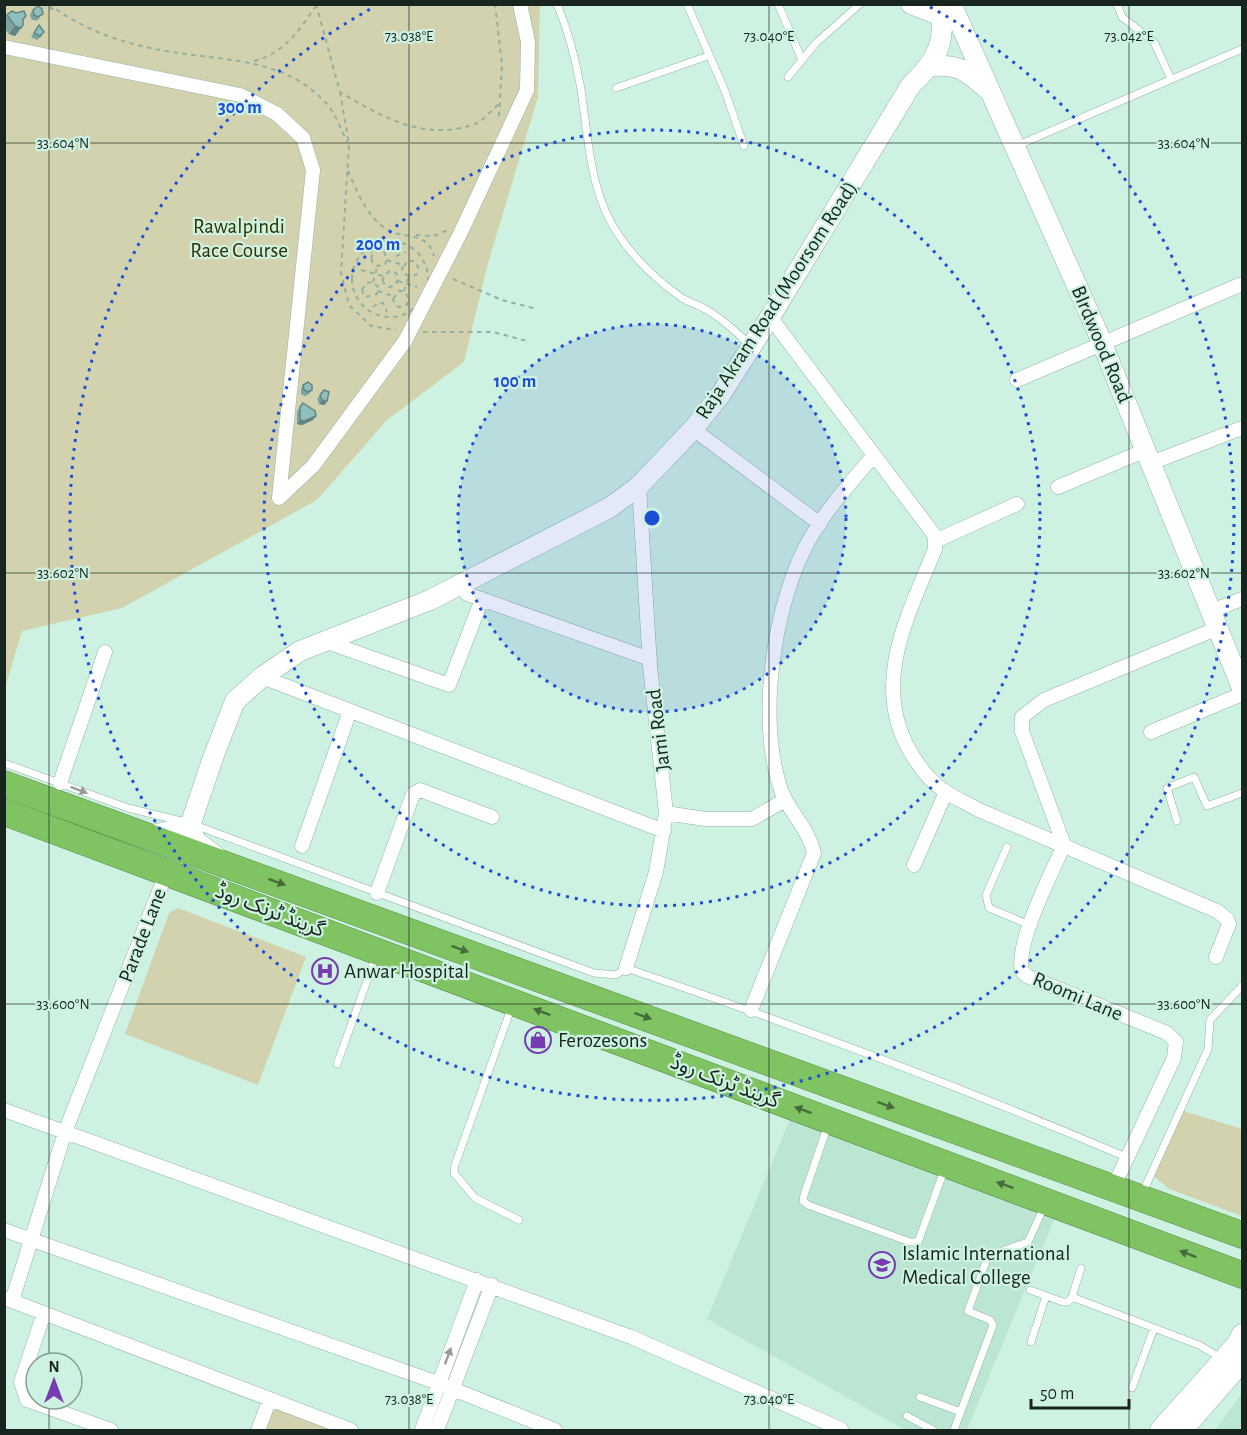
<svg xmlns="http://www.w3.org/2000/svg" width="1247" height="1435" font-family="'Alegreya Sans','Noto Sans Arabic',sans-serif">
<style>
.built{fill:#bbe7d2}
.green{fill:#d2d3ae}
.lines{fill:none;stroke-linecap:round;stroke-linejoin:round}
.lane-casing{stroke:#91b4a3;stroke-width:8}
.street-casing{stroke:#91b4a3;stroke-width:15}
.secondary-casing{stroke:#91b4a3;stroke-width:21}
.highway-casing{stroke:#5b8c4b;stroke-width:27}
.path{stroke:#93b0a2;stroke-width:2;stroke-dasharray:4.5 4.5;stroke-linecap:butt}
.lane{stroke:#fff;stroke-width:7}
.street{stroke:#fff;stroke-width:14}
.secondary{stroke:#fff;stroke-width:20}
.highway{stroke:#7fc362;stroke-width:26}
.wall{fill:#7aa4a3}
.shaded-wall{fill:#638684}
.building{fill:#8ebfbd;stroke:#638684;stroke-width:1.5}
.oneway{fill:#979d9a}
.oneway2{fill:#466c3d}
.ticks{fill:none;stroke:#18251f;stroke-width:1.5;stroke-opacity:0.45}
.ring{fill:none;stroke:#1d4ed8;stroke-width:3;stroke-dasharray:3 6}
.labels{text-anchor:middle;stroke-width:4.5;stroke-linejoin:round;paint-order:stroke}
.park-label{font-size:21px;fill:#313101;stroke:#cef2e1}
.street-label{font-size:21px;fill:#18251f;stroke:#cef2e1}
.poi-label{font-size:21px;fill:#18251f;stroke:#cef2e1;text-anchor:start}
.ticks-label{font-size:15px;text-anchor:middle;fill:#18251f;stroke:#cef2e1;stroke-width:4.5;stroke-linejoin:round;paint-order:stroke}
.centre{fill:#1d4ed8;stroke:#cef2e1;stroke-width:3}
.ring-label{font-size:18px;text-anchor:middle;font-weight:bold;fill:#1d4ed8;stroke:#cef2e1;stroke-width:4.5;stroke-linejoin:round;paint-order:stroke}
</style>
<rect width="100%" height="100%" fill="#cef2e1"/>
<path class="built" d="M793 1112 1058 1210 967 1430H905L707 1319Z
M1242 1393V1430H1215Z"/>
<path class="green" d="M5 5H540L538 97 488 263 464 362 387 420 317 500 122 608 22 631 5 688Z
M178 908 306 957 258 1085 125 1034 169 913Z
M1177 1109 1242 1129V1216L1169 1189 1149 1172Z
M270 1399 346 1430H258Z"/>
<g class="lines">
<defs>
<path id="lane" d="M557 4C568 30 575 57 580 84 589 136 588 192 620 237 636 260 659 282 682 298 690 303 699 305 707 310 723 319 736 332 749 344
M687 4 725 91 744 146
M778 4 802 60
M1117 4 1122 17 1154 42 1171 79
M788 77 816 43 860 4
M616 88 708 56
M1016 146 1242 49
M4 763 128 808 181 821
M1177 821 1167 788 1194 777 1207 806 1242 793
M192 824 594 973 616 975 626 968C795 1025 962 1087 1126 1157
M1007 847 986 895 989 908 1030 925
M512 1006 455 1165 454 1173 475 1198 519 1220
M337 1064 376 956
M828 1125 804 1195 803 1201 808 1205 910 1242H918L945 1168
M1142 1194 1208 1049 1210 1020 1242 986
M1030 1290 1063 1302H1068L1072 1297 1199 1345 1221 1358
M1072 1297 1081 1268
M1031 1342 1046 1296
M1132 1388 1154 1328
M920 1397 961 1412
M907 1416 933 1430
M954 1430 993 1325 990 1320 968 1311 988 1256 1028 1242 1044 1207"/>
<path id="street" d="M4 47 240 95 277 114 303 138 313 170 279 498 313 466 405 341 460 234 527 90 528 42 520 4
M770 317 935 536V549C910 612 873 677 906 744 915 761 927 779 943 790 954 798 967 803 979 810L1217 911 1227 919 1229 924 1216 957
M1017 380 1242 284
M693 429 820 524
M1151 463 1242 428
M1058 487 1146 450
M935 541 1017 504
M467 594 650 659
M1211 611 1242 599
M324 641 449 685 482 599
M262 677 664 831
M1151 732 1242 694
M60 783 105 652
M666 813 705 819H752L785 800
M148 833 190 823 199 840 218 854
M302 846 350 711
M914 865 946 792
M377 893 413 794 420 790 492 817
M626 968 656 872 666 813 650 666 639 486
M751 1010 814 853C808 826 786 810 779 784 758 712 774 599 812 535 829 506 853 480 874 455
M4 1110 631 1337 841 1429
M1113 1188 1174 1058 1176 1042 1167 1033 1027 976 1022 971C1015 944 1052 872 1064 845L1022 731V717L1044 700 1218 628
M4 1230 438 1383 555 1430
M4 1298 351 1430
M12 1301 65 1132 167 871
M44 1313 21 1382 27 1400 111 1430
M258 1430 270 1399
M422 1430 477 1280
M437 1430 492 1285"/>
<path id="secondary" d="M911 4 954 21
M949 4 954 10 1097 331 1242 688
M929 66C958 64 965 69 987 89
M182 849 214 755 235 701 262 677 300 651 430 600 609 508 639 486 693 429 721 394 770 317 911 85C939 59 945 42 941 4
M1160 1430 1236 1345 1242 1334
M1183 1430 1242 1362"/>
<path id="highway" d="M4 784 1242 1235
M4 812 1242 1275"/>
</defs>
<use href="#lane" class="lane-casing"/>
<use href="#street" class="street-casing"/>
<use href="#secondary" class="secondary-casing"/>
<use href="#highway" class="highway-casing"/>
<path class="path" d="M41 4 55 10
M49 4C85 32 128 45 172 52 226 61 284 58 325 102 335 112 341 129 347 142
M316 4 340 92C382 117 425 142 475 124 484 120 493 109 500 103
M495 4 502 65 499 116
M254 61C283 54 299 31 315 7
M340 92 349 144 341 273 349 305 371 326 396 330
M348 171C357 191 367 218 388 230 403 239 428 231 434 256
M416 235 434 236 448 230
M352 279a38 38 0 1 1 76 0a38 38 0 1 1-76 0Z
M392 248 396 256 406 252
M371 259 373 253 380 250 384 252 387 260 385 264 378 266 372 262V255
M387 260 403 265C401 271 403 274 409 276L416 275 418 267 416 262 408 260 402 269
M361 270 383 276C382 282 384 285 389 287L396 285 398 278 396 273 389 271 382 280
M453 279 502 300 537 309
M398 281 417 287
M373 282 377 267
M362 290 366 283 373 282 378 287 377 294 366 297C362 294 362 291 363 286
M378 291 393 296C393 301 394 305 399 307L407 305 408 297 404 291H399L393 299
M404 291 409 276
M373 307 378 303H383L387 312
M423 332H493L527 341"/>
<use href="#lane" class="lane"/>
<use href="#street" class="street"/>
<use href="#secondary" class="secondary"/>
<use href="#highway" class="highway"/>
</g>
<path class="wall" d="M33 10 40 18 36 21 31 19 30 14Z
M16 13 26 16 23 21V25L15 36 9 34 4 28V18L7 15Z
M39 25 42 36 37 40 31 37Z
M303 385 312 390 309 394 305 396 301 394V389Z
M324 390 325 405 319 404 317 399Z
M303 403 316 416 313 420 302 425 297 424V411Z"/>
<path class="shaded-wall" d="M26 16 21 24V28L15 36 9 34 15 26Z
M322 400 327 401 325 405 319 404Z
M316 416 313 420 302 425 297 424 300 420Z"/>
<path class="building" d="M38 6 42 9 43 14 38 17 34 15 33 10Z
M12 11 16 13 24 11 26 16 23 19V25L21 28 15 26 7 15Z
M39 25 44 32 40 36 34 33Z
M308 382 312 385V390L308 392 304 390 303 385Z
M324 390 329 392 327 401 322 400 320 395Z
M303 403 315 411 316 416 304 421 300 420V407Z"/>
<defs><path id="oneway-solid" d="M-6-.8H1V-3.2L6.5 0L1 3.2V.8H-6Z" transform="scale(1.5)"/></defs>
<g class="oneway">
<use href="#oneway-solid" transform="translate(79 790) rotate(21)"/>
<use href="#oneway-solid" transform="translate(448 1356) rotate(-70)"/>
</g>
<g class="oneway2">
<use href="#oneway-solid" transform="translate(277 882) rotate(20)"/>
<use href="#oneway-solid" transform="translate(460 949) rotate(20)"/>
<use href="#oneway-solid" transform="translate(542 1012) rotate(-159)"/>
<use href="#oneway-solid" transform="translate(643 1016) rotate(20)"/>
<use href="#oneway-solid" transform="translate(886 1105) rotate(20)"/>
<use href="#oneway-solid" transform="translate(803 1110) rotate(-160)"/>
<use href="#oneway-solid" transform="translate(1005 1185) rotate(-160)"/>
<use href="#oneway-solid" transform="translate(1188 1254) rotate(-159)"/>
</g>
<path class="ticks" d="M49 4V1363M409 4V1430M769 4V1430M1129 4V1430M4 143H1242M4 573H1242M4 1004H1242M49 1399V1430"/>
<circle cx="652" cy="518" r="194" fill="#1d4ed8" fill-opacity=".12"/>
<g class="ring">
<circle cx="652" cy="518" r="194"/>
<circle cx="652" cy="518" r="388"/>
<path d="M930 7A582 582 0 1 1 374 7"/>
</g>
<defs>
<symbol id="hospital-ring" viewBox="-11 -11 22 22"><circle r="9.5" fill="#cef2e1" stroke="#783cb2" stroke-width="1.5"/><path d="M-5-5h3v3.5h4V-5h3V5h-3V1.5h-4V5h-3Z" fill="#783cb2"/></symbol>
<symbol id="shop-ring" viewBox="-11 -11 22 22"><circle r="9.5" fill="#cef2e1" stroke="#783cb2" stroke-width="1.5"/><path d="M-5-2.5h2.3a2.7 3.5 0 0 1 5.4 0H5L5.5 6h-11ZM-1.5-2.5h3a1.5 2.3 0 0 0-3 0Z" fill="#783cb2"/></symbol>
<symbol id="university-ring" viewBox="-11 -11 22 22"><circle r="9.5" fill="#cef2e1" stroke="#783cb2" stroke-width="1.5"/><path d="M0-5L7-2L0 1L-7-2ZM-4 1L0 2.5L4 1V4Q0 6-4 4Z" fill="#783cb2"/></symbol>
</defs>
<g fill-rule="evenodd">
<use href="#hospital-ring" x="310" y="956" width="30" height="30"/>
<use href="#shop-ring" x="523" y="1025" width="30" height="30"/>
<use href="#university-ring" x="867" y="1250" width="30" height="30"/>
</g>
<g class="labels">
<g class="park-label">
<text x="239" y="233">Rawalpindi<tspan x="239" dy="24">Race Course</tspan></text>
</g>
<g class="street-label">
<text transform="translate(776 300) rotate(-57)" y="7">Raja Akram Road (Moorsom Road)</text>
<text transform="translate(1102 344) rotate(67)" y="7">BIrdwood Road</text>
<text transform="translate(658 730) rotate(-97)" y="7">Jami Road</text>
<text transform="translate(270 910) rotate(21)" y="7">گرینڈ ٹرنک روڈ</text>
<text transform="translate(142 935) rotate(-69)" y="7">Parade Lane</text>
<text transform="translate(1078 996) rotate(23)" y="7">Roomi Lane</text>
<text transform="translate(725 1081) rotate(21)" y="7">گرینڈ ٹرنک روڈ</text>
</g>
<g class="poi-label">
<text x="344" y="978">Anwar Hospital</text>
<text x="558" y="1047">Ferozesons</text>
<text x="902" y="1260">Islamic International<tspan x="902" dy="24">Medical College</tspan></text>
</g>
</g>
<g class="ticks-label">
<text x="409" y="41">73.038°E</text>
<text x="769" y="41">73.040°E</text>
<text x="1129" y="41">73.042°E</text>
<text x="63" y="148">33.604°N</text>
<text x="1184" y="148">33.604°N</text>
<text x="63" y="578">33.602°N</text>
<text x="1184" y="578">33.602°N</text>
<text x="63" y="1009">33.600°N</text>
<text x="1184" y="1009">33.600°N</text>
<text x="409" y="1404">73.038°E</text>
<text x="769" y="1404">73.040°E</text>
</g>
<circle cx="652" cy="518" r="9" class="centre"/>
<g class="ring-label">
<text x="240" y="113">300 m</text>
<text x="378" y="250">200 m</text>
<text x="515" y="387">100 m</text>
</g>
<rect width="1247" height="1435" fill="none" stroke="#18251f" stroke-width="12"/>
<g transform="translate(54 1381)"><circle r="28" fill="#cef2e1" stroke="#85a093" stroke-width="1.5"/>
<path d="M0-4.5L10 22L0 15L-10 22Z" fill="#783cb2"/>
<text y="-9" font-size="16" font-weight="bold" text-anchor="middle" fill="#18251f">N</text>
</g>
<path d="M1031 1399v9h98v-9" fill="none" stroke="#18251f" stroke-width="3"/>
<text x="1040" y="1399" font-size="18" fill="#18251f" stroke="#cef2e1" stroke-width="4.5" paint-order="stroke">50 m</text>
</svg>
